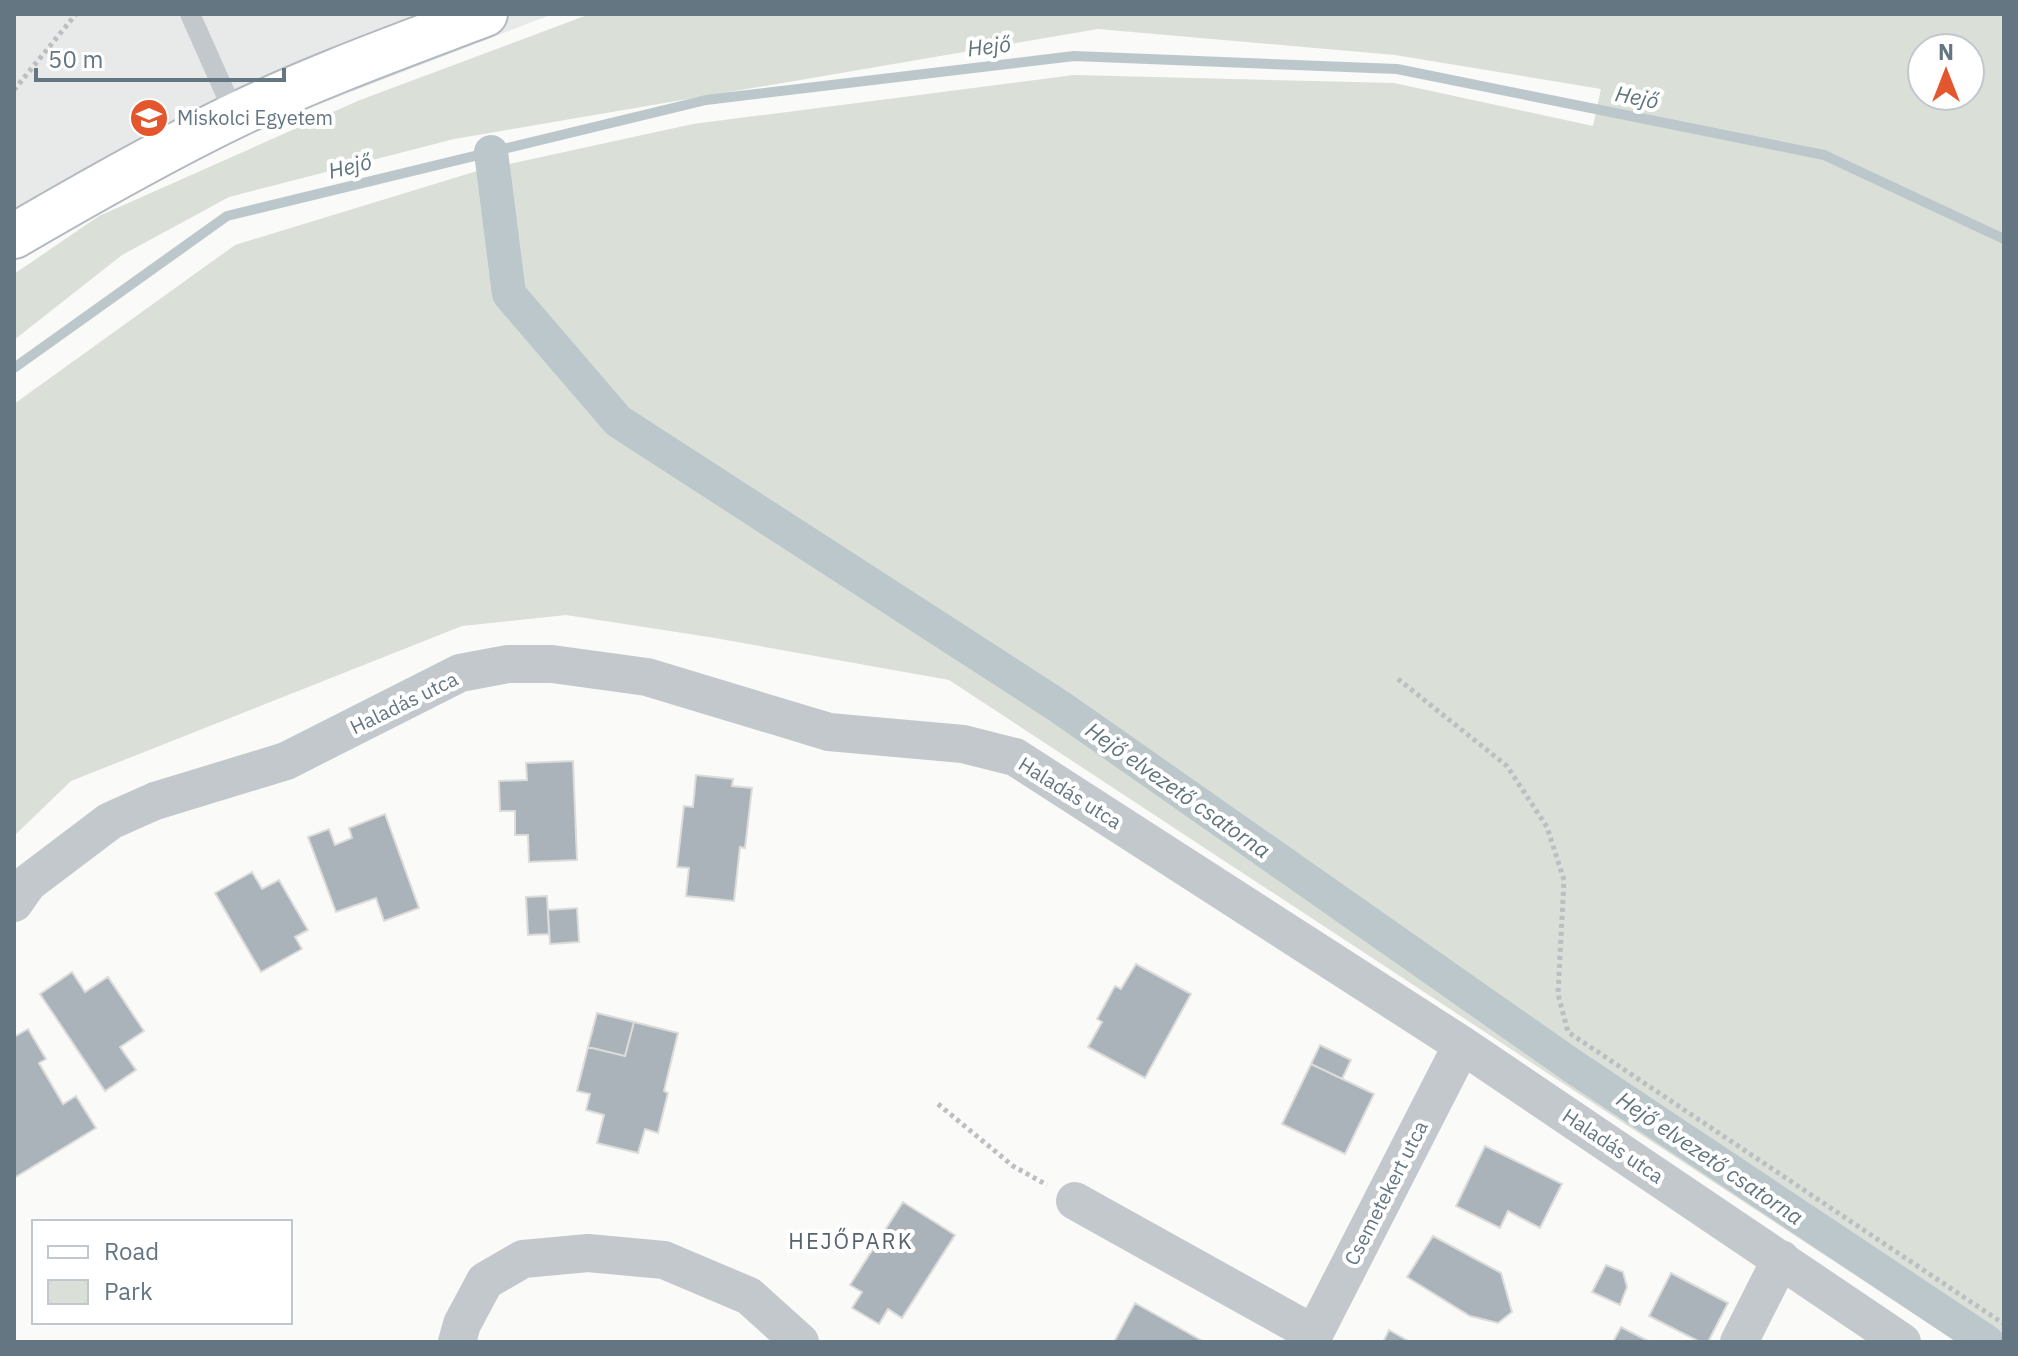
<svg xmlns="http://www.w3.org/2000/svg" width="2018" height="1356" font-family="'IBM Plex Sans',sans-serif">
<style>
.built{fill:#e8e9e9}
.green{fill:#dadfd7;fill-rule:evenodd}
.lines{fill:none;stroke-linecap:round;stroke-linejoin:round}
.stream{stroke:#bbc7cb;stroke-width:10}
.canal{stroke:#bbc7cb;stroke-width:34}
.building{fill:#aab3b9;stroke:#dcdcda;stroke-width:2}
.secondary-casing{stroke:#b3babf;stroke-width:48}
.path{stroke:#bbbfc2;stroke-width:5;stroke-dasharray:4 4;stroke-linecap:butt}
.lane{stroke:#c3c8cc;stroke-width:20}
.street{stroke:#c3c8cc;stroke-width:38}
.secondary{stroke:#fff;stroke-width:44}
.labels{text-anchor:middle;stroke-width:8;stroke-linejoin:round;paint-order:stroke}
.poi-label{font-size:20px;fill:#657683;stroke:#fff;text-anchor:start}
.street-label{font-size:20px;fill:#657683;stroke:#fff}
.water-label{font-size:22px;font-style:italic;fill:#60757c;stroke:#fff}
.neighbourhood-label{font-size:22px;letter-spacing:2px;fill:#57646e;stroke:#fff}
</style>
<rect width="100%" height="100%" fill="#fafaf8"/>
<path class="built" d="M14 14H553L14 222Z"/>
<path class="green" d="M590 14H2004V1342H1957L949 680 709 637 566 615 462 626 71 781 14 836V404L235 245 477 171 693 124 1074 75 1394 83 1593 126 1601 89 1395 55 1098 29 454 139 229 197 122 255 14 340V274L99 216 360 100ZM1922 48H1970V96H1922Z"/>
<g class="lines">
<path class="stream" d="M14 368 227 216 706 100 1074 56 1397 69 1824 155 2004 239"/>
<path class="canal" d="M491 152 509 294 618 421 1060 707 1574 1067 1987 1342"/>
</g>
<path class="building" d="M573 761 577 860 529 862 528 835H515V811H500L499 781 527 780 526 763Z
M696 775 733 779 732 786 752 788 745 848 740 847 734 901 686 896 689 868 677 867 684 806 693 807Z
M385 814 419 908 384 921 376 898 336 912 308 837 329 829 335 845 352 838 349 828Z
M252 872 262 889 279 880 308 930 295 937 302 949 261 972 215 893Z
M547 896 549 934 528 935 526 897Z
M577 908 579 942 550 944 548 910Z
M1136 964 1191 994 1145 1078 1088 1047 1102 1022 1097 1019 1115 986 1121 989Z
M72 972 85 992 108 977 144 1031 120 1047 136 1070 105 1091 40 994Z
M597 1013 634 1022 625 1056 588 1047Z
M634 1022 678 1033 664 1091 668 1093 658 1133 645 1129 638 1153 597 1143 604 1115 586 1110 590 1094 577 1091 588 1047 625 1056Z
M28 1029 46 1059 39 1063 63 1104 76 1096 96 1128 14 1178V1037Z
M1320 1045 1351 1060 1342 1079 1311 1064Z
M1311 1064 1374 1094 1345 1154 1282 1124Z
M1485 1146 1562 1184 1540 1228 1508 1211 1500 1228 1456 1206Z
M903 1202 955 1235 902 1318 888 1309 879 1324 852 1308 862 1292 850 1285Z
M1433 1236 1501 1273 1512 1312 1498 1323 1470 1316 1407 1277Z
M1606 1265 1623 1272 1627 1287 1620 1305 1592 1292Z
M1671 1273 1728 1303 1708 1342H1700L1649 1316Z
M1135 1303 1204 1342H1114Z
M1621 1327 1650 1342H1613Z
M1389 1330 1410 1342H1383Z"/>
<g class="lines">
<defs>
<path id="secondary" d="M14 236C86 194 158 153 232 117 314 77 401 46 485 14"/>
</defs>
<use href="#secondary" class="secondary-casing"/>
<path class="path" d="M14 90 76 14
M1398 679 1507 766 1547 827 1564 880 1558 994 1568 1032 2004 1324
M938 1104 1013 1166 1047 1185"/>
<path class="lane" d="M190 14 235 115"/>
<path class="street" d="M14 903 28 883 110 821 155 801 286 761 460 673 508 664H552L647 677 829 732 963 744 1015 757 1462 1045 1902 1342
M1075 1201 1314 1334
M457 1342 462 1324 485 1281 523 1259 588 1253 664 1260 749 1296 800 1342
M1310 1342 1462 1045
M1739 1342 1781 1259"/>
<use href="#secondary" class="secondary"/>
</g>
<defs>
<symbol id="university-disc" viewBox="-11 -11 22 22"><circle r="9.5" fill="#e4572e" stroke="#fff"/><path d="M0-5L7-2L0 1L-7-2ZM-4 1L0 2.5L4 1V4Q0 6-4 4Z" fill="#fff"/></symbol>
</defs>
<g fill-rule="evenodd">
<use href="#university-disc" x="127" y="96" width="44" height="44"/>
</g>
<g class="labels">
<g class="poi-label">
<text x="177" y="125">Miskolci Egyetem</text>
</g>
<g class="street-label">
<text transform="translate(404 703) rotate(-26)" y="7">Haladás utca</text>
<text transform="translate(1070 793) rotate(32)" y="7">Haladás utca</text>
<text transform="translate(1613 1146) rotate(34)" y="7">Haladás utca</text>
<text transform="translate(1386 1193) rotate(-63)" y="7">Csemetekert utca</text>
</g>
<g class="water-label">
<text transform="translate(989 46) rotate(-7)" y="8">Hejő</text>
<text transform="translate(1637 97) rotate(11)" y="8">Hejő</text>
<text transform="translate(350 166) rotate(-14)" y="8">Hejő</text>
<text transform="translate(1178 790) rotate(35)" y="8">Hejő elvezető csatorna</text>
<text transform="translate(1710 1158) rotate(34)" y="8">Hejő elvezető csatorna</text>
</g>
<g class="neighbourhood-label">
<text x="851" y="1249">HEJŐPARK</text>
</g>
</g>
<rect width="2018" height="1356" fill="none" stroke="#657683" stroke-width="32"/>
<rect x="32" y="1220" width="260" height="104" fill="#ffffff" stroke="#c1c8cd" stroke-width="2"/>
<rect x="48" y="1246" width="40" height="12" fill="#ffffff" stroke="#c1c8cd" stroke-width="2"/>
<text x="104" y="1260" font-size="24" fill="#657683">Road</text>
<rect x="48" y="1280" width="40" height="24" fill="#dadfd7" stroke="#c1c8cd" stroke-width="2"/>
<text x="104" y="1300" font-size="24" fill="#657683">Park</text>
<g transform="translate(1946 72)"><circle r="38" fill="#ffffff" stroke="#c1c8cd" stroke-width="2"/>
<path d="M0-6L14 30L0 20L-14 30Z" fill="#e4572e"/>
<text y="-12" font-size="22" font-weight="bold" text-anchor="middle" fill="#657683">N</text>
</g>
<path d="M36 68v12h248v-12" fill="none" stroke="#657683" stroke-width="4"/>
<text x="48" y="68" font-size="24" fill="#657683" stroke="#ffffff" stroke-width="6" paint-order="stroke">50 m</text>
</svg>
